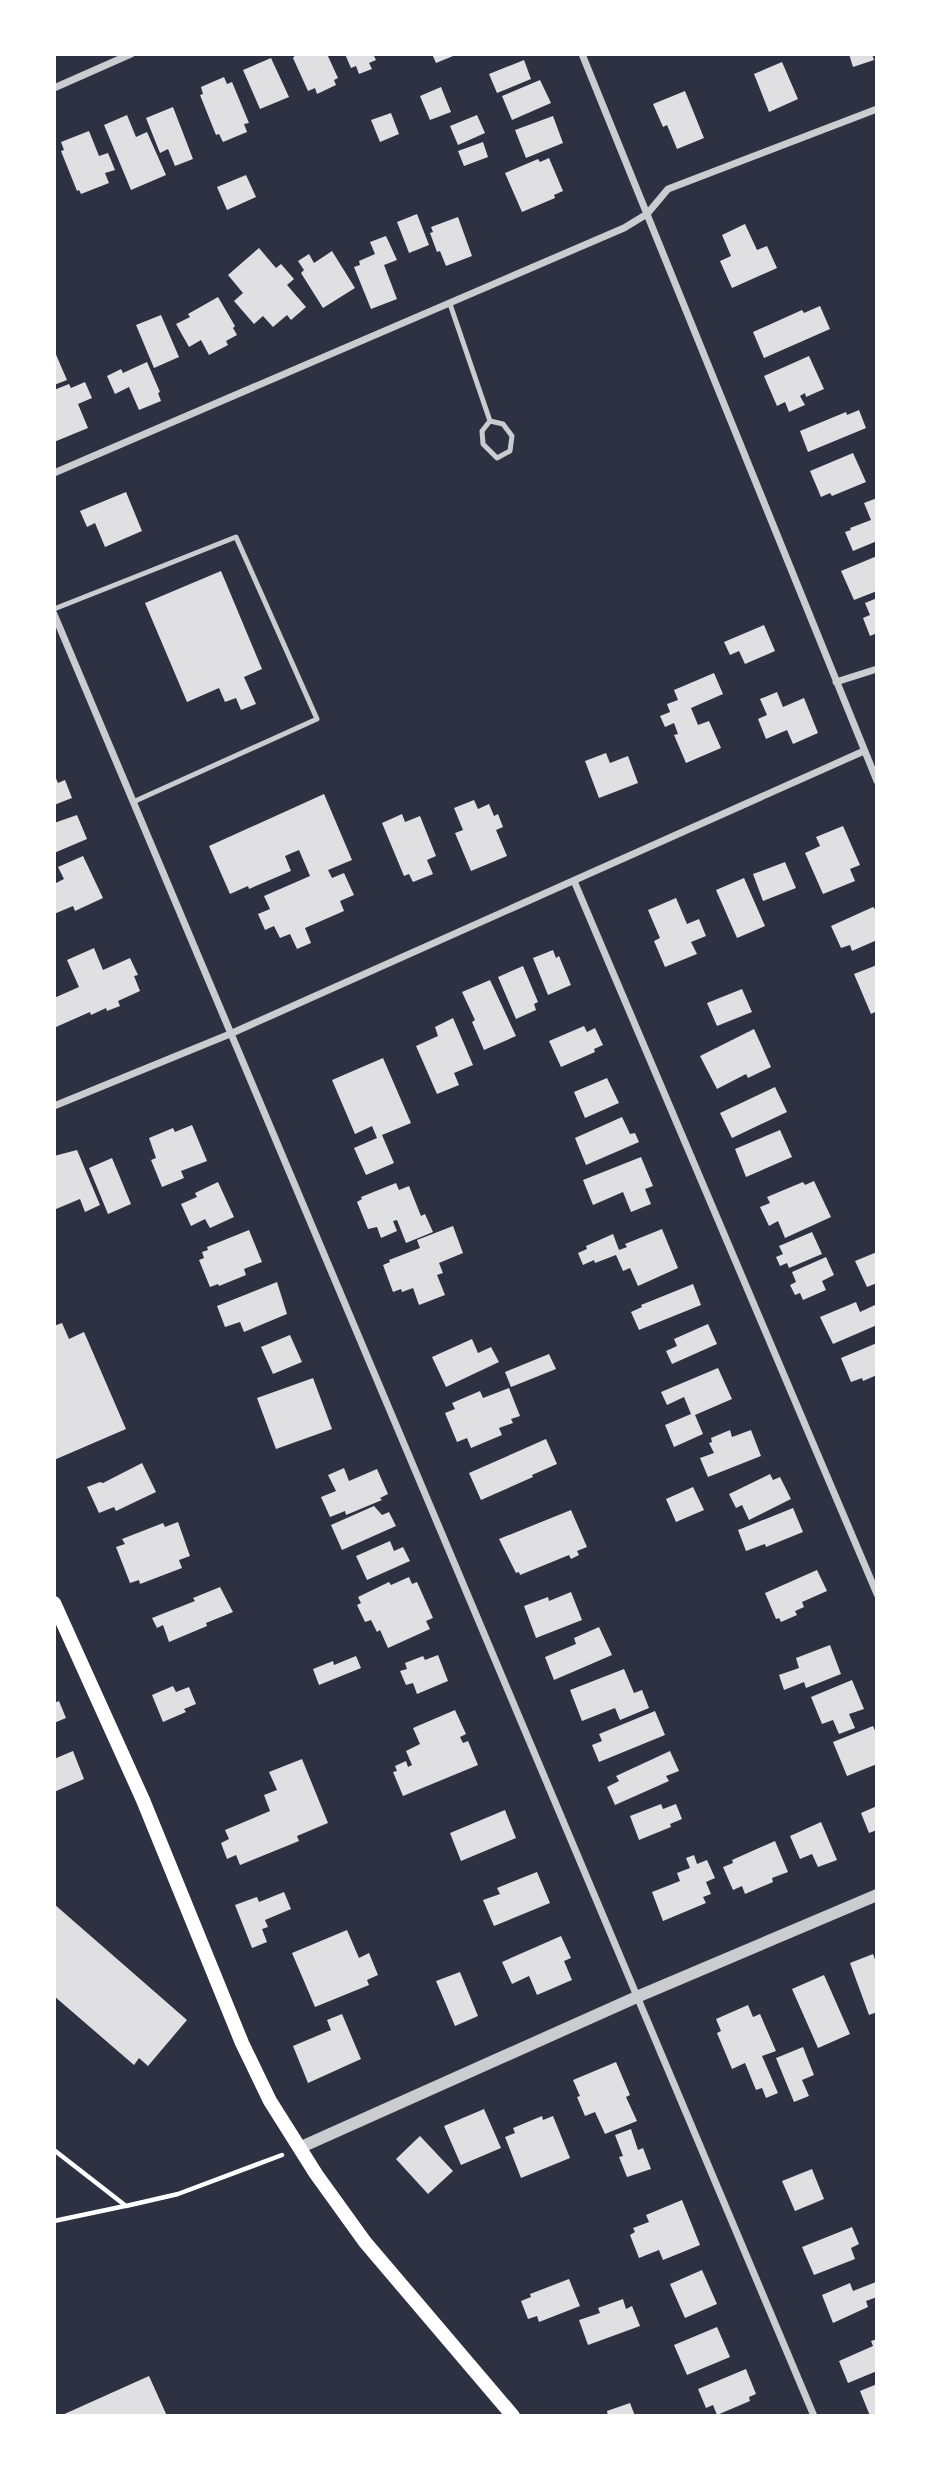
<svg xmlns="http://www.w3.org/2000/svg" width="931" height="2470" font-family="Helvetica,sans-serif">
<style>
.building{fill:#e0e0e3}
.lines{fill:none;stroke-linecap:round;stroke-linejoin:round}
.path{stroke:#fff;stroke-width:4.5}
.service{stroke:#caccd0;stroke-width:5}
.minor{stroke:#caccd0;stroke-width:7}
.tertiary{stroke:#caccd0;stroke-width:12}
.secondary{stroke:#fff;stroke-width:14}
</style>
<rect width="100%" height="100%" fill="#2d3142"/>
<path class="building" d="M296 54H327L338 78 334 80 336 85 317 94 315 88 308 91 293 58Z
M345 54H373L376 60 369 63 372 69 359 74 356 66 351 68Z
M432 54H458L436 63Z
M849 54H872L874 60 853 67Z
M271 58 289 97 260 109 243 70Z
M524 60 531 79 497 93 489 74Z
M782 62 798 99 769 112 754 74Z
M224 77 227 84 232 82 249 123 244 124 247 132 223 142 219 134 216 135 200 95 203 94 201 87Z
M540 80 551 103 512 120 502 96Z
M441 87 451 112 430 120 420 96Z
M685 91 704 138 677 149 667 125 663 127 653 104Z
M173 107 193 159 175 166 168 149 160 153 146 118Z
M391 113 399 134 380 142 371 120Z
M127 115 136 137 147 132 166 175 131 190 104 125Z
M477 115 485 133 458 145 450 126Z
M553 116 563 143 526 158 515 130Z
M89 131 99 156 108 153 115 170 105 173 109 183 81 194 79 190 77 191 61 151 64 150 61 142Z
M483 142 488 157 464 166 458 151Z
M549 158 563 191 554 195 555 198 522 212 505 173 538 159 540 162Z
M246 175 256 197 227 210 217 187Z
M417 214 429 245 409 253 397 222Z
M458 217 472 256 446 266 440 251 437 252 430 233 433 232 431 227Z
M745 224 757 250 767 246 777 268 732 288 720 261 731 256 722 235Z
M386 236 397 260 384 265 397 299 371 309 354 267 360 265 359 261 375 254 370 242Z
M259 248 276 268 281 264 294 279 287 285 306 307 291 320 287 315 273 327 263 316 254 324 234 301 243 293 228 275Z
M332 251 355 288 323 308 301 273 304 270 298 261 309 254 314 263Z
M218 297 235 326 233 328 237 335 226 341 228 345 209 355 201 340 189 347 176 324 190 317 188 314Z
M820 306 830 329 764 358 753 332 802 310 804 313Z
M161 315 179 357 154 368 136 325Z
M54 350 67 380 54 385Z
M809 356 824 389 806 397 805 393 800 396 805 405 789 412 785 402 777 406 764 376Z
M147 362 160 392 158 393 161 401 139 410 129 387 115 394 107 376 121 369 123 373Z
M85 382 92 398 78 404 88 428 54 442V390L69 384 71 388Z
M859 410 866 428 808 452 800 431 846 412 847 415Z
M853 453 866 482 832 496 830 493 821 497 810 471Z
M126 492 142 531 105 547 95 523 87 527 80 511Z
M877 498V541L853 551 845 532 851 530 850 528 871 520 864 503Z
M877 556V591L854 600 841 571Z
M221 571 262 669 244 677 256 704 241 710 236 698 225 702 219 688 187 702 145 603Z
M877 598V633L870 636 863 618 870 615 865 603Z
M764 625 775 651 745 664 739 651 730 655 724 642Z
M714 673 723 694 691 708 698 725 709 721 721 748 686 763 674 735 678 734 674 723 665 727 660 716 670 712 667 704 678 700 674 690Z
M777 692 783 707 804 698 818 733 793 744 787 730 766 739 758 719 767 715 760 699Z
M606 753 610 763 628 756 638 783 599 798 585 761Z
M54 774 58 783 65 780 72 798 54 805Z
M324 794 352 860 328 870 332 878 344 873 354 895 340 901 344 911 305 928 311 943 297 949 290 934 280 938 274 926 265 930 258 914 270 909 264 896 310 876 299 850 285 856 291 871 249 889 248 886 230 894 209 846Z
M474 800 478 809 489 804 494 816 498 814 503 827 496 830 507 856 471 871 455 833 463 830 454 808Z
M402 814 405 822 420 816 436 856 427 860 433 874 413 882 409 874 404 876 382 823Z
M77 815 87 839 54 853V823Z
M843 826 860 865 850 869 855 881 823 894 805 853 820 846 816 837Z
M83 856 103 898 75 911 73 906 54 914V884L64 879 58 867Z
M785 862 796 888 763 901 753 874Z
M744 878 765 926 737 938 716 890Z
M676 898 687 924 699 919 706 936 691 942 697 954 665 967 654 941 660 938 648 910Z
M873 907 877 911V940L852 951 850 945 841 948 831 926Z
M94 948 103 970 130 958 138 975 134 976 140 991 118 1001 120 1006 107 1011 106 1008 91 1015 90 1012 56 1027 54 998 79 987 67 960Z
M553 950 556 958 559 956 571 985 548 995 533 958Z
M877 965V1011L871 1014 854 974Z
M523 966 538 1002 534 1004 536 1010 516 1019 498 977Z
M490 980 516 1036 484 1050 472 1022 475 1020 462 992Z
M742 989 752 1012 717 1026 707 1003Z
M453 1018 473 1065 454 1073 459 1085 437 1094 416 1046 438 1036 435 1027Z
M584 1026 587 1032 595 1028 603 1045 594 1049 595 1052 561 1067 549 1041Z
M754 1029 771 1067 748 1078 746 1074 717 1089 700 1056Z
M383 1058 411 1123 382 1135 394 1163 366 1175 354 1148 377 1138 372 1126 355 1134 332 1080Z
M607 1078 619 1103 585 1118 574 1092Z
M775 1087 787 1112 732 1138 720 1113Z
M622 1117 630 1134 635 1133 639 1142 586 1165 575 1138Z
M192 1125 207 1161 181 1171 184 1178 162 1187 151 1160 156 1158 149 1138 173 1128 175 1132Z
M780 1130 792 1157 746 1177 735 1149Z
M77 1150 100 1205 85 1212 80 1199 56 1209 54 1156Z
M641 1157 653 1186 645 1189 651 1204 631 1212 623 1192 593 1205 583 1180Z
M112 1158 131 1204 108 1214 89 1168Z
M814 1181 831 1217 785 1238 778 1221 769 1226 760 1207 770 1203 767 1197 803 1182 805 1185Z
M218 1182 234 1217 210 1228 205 1219 191 1226 181 1204 197 1197 195 1193Z
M396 1183 399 1190 409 1186 421 1216 425 1214 433 1232 406 1243 397 1220 393 1221 397 1231 381 1238 377 1227 368 1229 357 1202 362 1199 361 1197Z
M453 1226 463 1253 439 1263 443 1273 437 1275 445 1295 419 1305 413 1288 402 1292 401 1289 393 1292 383 1265 390 1262 389 1260 420 1248 417 1240Z
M662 1229 678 1268 638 1286 630 1268 623 1271 616 1255 595 1263 594 1260 583 1265 578 1253 587 1249 586 1246 613 1234 619 1250 627 1247 625 1244Z
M249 1230 262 1262 244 1269 246 1275 219 1286 218 1284 210 1287 199 1260 204 1258 202 1252 208 1250 207 1247Z
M812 1232 822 1254 789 1268 787 1263 780 1266 776 1257 783 1254 779 1246Z
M877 1252V1283L867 1287 855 1261Z
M826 1257 834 1275 822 1281 826 1290 803 1300 800 1293 795 1295 790 1285 796 1282 792 1272Z
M277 1282 287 1314 244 1332 240 1322 225 1327 217 1306Z
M693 1284 701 1305 639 1330 631 1312 642 1307 641 1305Z
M856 1302 860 1312 877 1304V1325L833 1344 820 1317Z
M62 1323 69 1339 84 1332 126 1429 54 1460V1326Z
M708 1324 717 1344 672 1364 666 1351 677 1346 674 1339Z
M290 1335 302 1362 273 1374 261 1347Z
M472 1339 478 1353 491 1347 499 1362 446 1387 432 1357Z
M877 1343V1375L863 1381 862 1378 851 1382 841 1358Z
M549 1354 556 1369 511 1387 505 1372Z
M718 1368 732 1399 695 1415 703 1434 674 1447 665 1425 691 1414 684 1397 667 1405 661 1392Z
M313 1378 332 1429 276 1449 257 1398Z
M509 1388 520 1416 511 1419 513 1423 499 1428 502 1435 471 1448 467 1438 457 1442 445 1413 455 1409 452 1403 480 1391 483 1398Z
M730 1430 732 1437 751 1430 761 1456 708 1477 700 1458 714 1453 709 1443 712 1442 711 1438Z
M546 1439 557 1464 532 1475 533 1477 481 1500 469 1473Z
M142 1463 156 1492 116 1511 114 1507 99 1513 87 1487 100 1482 103 1483Z
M344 1468 349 1481 377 1469 388 1494 380 1498 382 1500 346 1515 345 1511 330 1517 321 1497 336 1491 328 1475Z
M770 1474 773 1480 780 1477 791 1499 749 1520 742 1505 736 1508 729 1494Z
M693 1487 704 1510 676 1522 666 1499Z
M374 1506 382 1515 389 1512 396 1526 342 1550 331 1525Z
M793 1508 803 1532 766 1547 765 1544 746 1551 738 1530Z
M571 1510 587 1547 577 1551 579 1555 571 1559 569 1555 520 1575 519 1572 516 1573 499 1539Z
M178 1522 190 1556 179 1560 182 1568 140 1584 139 1580 130 1583 116 1547 125 1544 122 1539 163 1523 165 1527Z
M390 1541 394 1551 403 1547 410 1561 367 1580 356 1556Z
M817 1570 827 1591 802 1602 804 1607 795 1611 797 1615 781 1622 779 1618 776 1619 765 1593Z
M409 1577 412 1584 417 1582 433 1618 426 1621 430 1629 388 1648 380 1630 377 1632 371 1620 365 1622 357 1605 361 1603 358 1597 389 1582 391 1585Z
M220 1587 233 1612 206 1623 207 1626 169 1642 163 1625 157 1628 152 1618 195 1601 193 1598Z
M571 1592 582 1620 536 1638 524 1606 548 1597 549 1601Z
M599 1627 612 1655 554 1680 545 1657 576 1644 574 1638Z
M830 1645 841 1674 806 1688 804 1682 784 1690 779 1675 799 1668 796 1658Z
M438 1655 448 1681 417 1694 413 1683 406 1685 400 1671 407 1669 405 1663 423 1656 425 1660Z
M356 1656 361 1668 319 1685 313 1669 333 1661 334 1665Z
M624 1669 634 1693 642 1690 649 1708 620 1720 615 1708 582 1721 570 1690Z
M852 1680 864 1709 849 1714 855 1728 839 1734 833 1720 822 1724 811 1697Z
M173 1686 176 1692 189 1687 196 1704 184 1709 186 1712 163 1722 152 1695Z
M59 1701 66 1718 54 1723V1703Z
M455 1710 466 1734 460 1737 463 1743 468 1741 478 1765 403 1796 393 1772 397 1771 395 1766 406 1761 408 1767 412 1765 406 1751 420 1744 413 1728Z
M655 1711 665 1735 599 1762 592 1745 602 1741 599 1734Z
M873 1726 877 1735V1764L847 1776 833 1742Z
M73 1751 84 1779 54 1792V1759Z
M670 1751 679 1771 666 1776 669 1781 615 1805 607 1787 619 1781 616 1776Z
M302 1759 328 1823 297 1836 299 1841 240 1865 236 1855 227 1859 221 1843 229 1839 225 1830 270 1811 264 1795 277 1790 269 1772Z
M661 1804 663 1809 676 1804 682 1819 670 1824 671 1827 639 1840 630 1816Z
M877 1806V1830L869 1833 861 1813Z
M505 1810 516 1838 461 1861 450 1833Z
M821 1822 837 1860 818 1867 812 1854 800 1859 790 1836Z
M775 1841 788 1872 772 1878 773 1882 745 1894 742 1886 733 1890 723 1867 733 1863 732 1860Z
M694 1855 697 1864 707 1860 715 1878 706 1882 711 1894 703 1897 706 1903 663 1921 652 1892 680 1881 677 1873 690 1868 686 1858Z
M537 1872 550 1903 494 1926 483 1900 500 1894 497 1888Z
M284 1892 291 1909 265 1920 268 1927 262 1929 267 1942 252 1948 235 1905 257 1897 259 1902Z
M54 1904 187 2020 148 2066 139 2058 134 2065 54 1996Z
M347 1930 359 1958 369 1953 378 1975 367 1980 369 1985 315 2007 292 1953Z
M561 1936 571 1958 564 1961 572 1980 537 1995 529 1976 512 1984 502 1962Z
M873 1954 877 1965V2012L869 2015 850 1963Z
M460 1972 478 2016 455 2026 436 1981Z
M824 1975 850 2034 818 2048 792 1989Z
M748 2005 753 2017 760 2014 776 2051 762 2056 778 2093 766 2098 762 2088 756 2090 745 2063 732 2069 717 2033 721 2031 716 2019Z
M342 2014 361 2059 308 2083 293 2046 331 2030 327 2020Z
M803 2047 814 2075 802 2080 809 2096 794 2102 776 2058Z
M616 2062 630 2095 626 2097 637 2121 605 2134 595 2112 585 2116 577 2097 580 2096 573 2080Z
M484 2109 501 2148 461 2165 444 2126Z
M542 2116 543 2120 553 2116 570 2158 521 2178 505 2137 515 2133 513 2128Z
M631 2129 638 2150 643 2148 651 2169 627 2177 619 2157 623 2156 615 2135Z
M420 2136 453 2171 428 2194 396 2159Z
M812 2169 824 2199 795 2211 782 2181Z
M682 2200 700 2245 663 2260 659 2250 639 2258 630 2235 635 2232 633 2228 649 2222 646 2215Z
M852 2227 859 2244 851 2248 855 2259 814 2275 802 2247Z
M702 2270 717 2304 685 2318 670 2284Z
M569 2279 580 2306 539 2322 537 2316 528 2319 521 2301 531 2297 530 2294Z
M876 2282 877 2297 866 2301 868 2307 833 2323 822 2295 850 2283 853 2291Z
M623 2299 626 2309 632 2306 640 2326 588 2345 579 2320 600 2313 598 2308Z
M717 2327 730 2357 687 2375 674 2345Z
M877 2339V2371L848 2383 839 2361 873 2346 871 2341Z
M746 2369 756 2394 749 2397 750 2401 717 2415 713 2405 706 2408 698 2389Z
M149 2376 167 2416H60Z
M877 2384V2415L870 2416 860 2391Z
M630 2403 635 2416H608L607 2411Z"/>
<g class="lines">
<path class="path" d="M54 2150 126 2206 178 2194 282 2155
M54 2221 125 2206"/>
<path class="service" d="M450 304 490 421 503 424 512 436 510 451 497 458 483 444 482 431 490 421
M54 609 236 537 317 719 133 802"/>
<path class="minor" d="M582 54 877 781
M54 88 131 54
M54 473 624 228 647 214 668 189 877 109
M54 614C305 1216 563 1814 814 2416
M836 682 877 669
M574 881 877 1594
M54 1106 230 1034 864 751"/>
<path class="tertiary" d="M299 2148 639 1996 877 1895"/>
<path class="secondary" d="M54 1603 143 1800 242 2043 270 2101 316 2174 365 2242 513 2416"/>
</g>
<rect width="931" height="2470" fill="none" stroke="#ffffff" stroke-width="112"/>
</svg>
